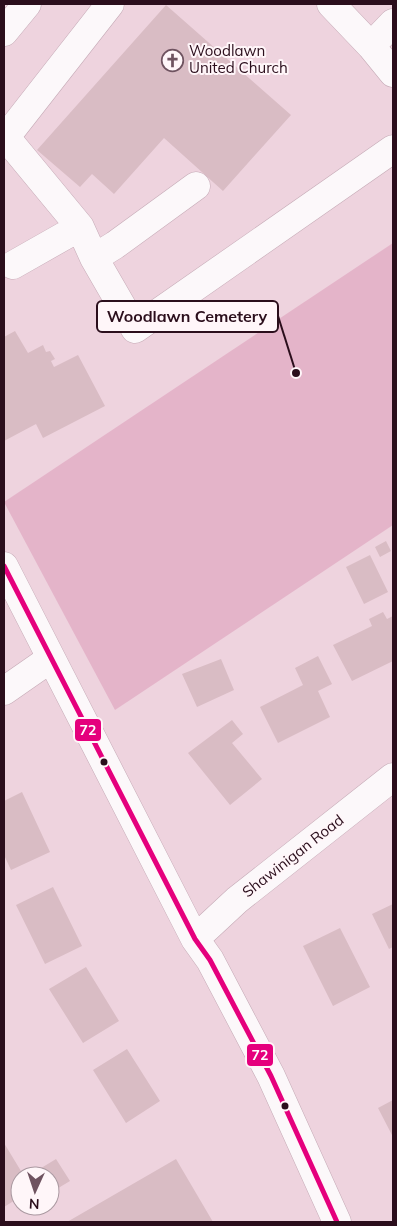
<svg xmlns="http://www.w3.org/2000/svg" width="397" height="1226" font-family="Mulish,sans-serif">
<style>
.green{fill:#e4b4c9}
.building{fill:#d9bcc4}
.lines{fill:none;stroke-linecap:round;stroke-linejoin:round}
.minor-casing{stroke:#c5aab6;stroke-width:29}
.minor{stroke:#fcf8fa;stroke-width:28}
.bus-1-casing{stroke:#fff6f9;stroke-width:9}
.bus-1{stroke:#e5007d;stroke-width:5}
.bus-dot{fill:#2b0e1c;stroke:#fff6f9;stroke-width:2}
.labels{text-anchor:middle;stroke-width:4;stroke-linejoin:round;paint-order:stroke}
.poi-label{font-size:15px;fill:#2b0e1c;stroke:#fff6f9;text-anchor:start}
.street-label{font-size:15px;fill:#2b0e1c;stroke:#fff6f9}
.leader{fill:none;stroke:#2b0e1c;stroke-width:2}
.callout-dot{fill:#2b0e1c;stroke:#fff6f9;stroke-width:2}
.callout{fill:#fff6f9;stroke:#2b0e1c;stroke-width:2}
.callout-label{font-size:16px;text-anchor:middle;font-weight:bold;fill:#2b0e1c}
.line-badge{stroke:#fff6f9;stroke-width:2}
.badge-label{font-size:14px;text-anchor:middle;font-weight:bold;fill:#fff}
</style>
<rect width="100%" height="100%" fill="#eed3de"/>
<path class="green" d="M393 243V525L115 710 4 502Z"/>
<path class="building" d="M166 5 291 115 223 191 164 138 114 194 92 174 80 187 37 150Z
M15 331 28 353 43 345 46 352 50 351 55 359 51 361 54 367 78 355 105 406 43 438 36 424 4 441V337Z
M386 541 391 551 380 557 375 547Z
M370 555 388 592 364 604 346 567Z
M383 612 387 619 393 616V661L352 681 333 645 372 626 369 619Z
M318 656 332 684 318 691 330 717 278 743 260 707 303 685 295 668Z
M221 659 234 690 197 707 182 674Z
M232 720 243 734 232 743 262 779 230 805 188 753Z
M22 792 50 852 11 870 4 855V801Z
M53 887 82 946 45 964 16 905Z
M393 904V947L389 949 372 914Z
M340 928 370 987 333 1006 303 946Z
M86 967 119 1021 83 1043 49 989Z
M127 1049 160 1101 126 1123 93 1070Z
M393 1100V1137L378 1108Z
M4 1143 24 1176H20V1197L4 1207Z
M56 1159 70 1181 50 1193V1176H28Z
M176 1159 213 1222H67Z"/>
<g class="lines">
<defs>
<path id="minor" d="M331 4 371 46 393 23
M4 32 27 4
M371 46 393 73
M4 135 80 227 94 258 115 245 196 186
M6 137 110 4
M94 258 135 329 393 149
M13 265 80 227
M4 566 195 939 210 960 271 1076 337 1222
M4 691 50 659
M195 939 237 900 393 777"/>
</defs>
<use href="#minor" class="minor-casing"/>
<use href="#minor" class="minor"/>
<defs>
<path id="bus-1" d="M4 566 195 939 210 960 271 1076 337 1222"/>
</defs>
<use href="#bus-1" class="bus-1-casing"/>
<use href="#bus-1" class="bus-1"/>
</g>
<defs>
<symbol id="church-ring" viewBox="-11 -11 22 22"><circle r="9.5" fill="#fff6f9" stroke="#6f5360" stroke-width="1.5"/><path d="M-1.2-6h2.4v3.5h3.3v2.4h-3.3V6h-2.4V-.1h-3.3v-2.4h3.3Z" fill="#6f5360"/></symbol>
</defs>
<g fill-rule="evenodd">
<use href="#church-ring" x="160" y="48" width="25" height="25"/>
</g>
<g class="bus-dot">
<circle cx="104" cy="762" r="4.5"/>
<circle cx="285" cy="1106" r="4.5"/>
</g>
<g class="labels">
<g class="poi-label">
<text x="189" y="56">Woodlawn<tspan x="189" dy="17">United Church</tspan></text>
</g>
<g class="street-label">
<text transform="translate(293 856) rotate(-38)" y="5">Shawinigan Road</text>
</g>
</g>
<path class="leader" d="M296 373L278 316"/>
<circle class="callout-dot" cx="296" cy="373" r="5"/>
<rect class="callout" x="97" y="301" width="181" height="31" rx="5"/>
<g class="callout-label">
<text x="187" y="322">Woodlawn Cemetery</text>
</g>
<g class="line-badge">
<rect x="74" y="718" width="28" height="24" rx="5" fill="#e5007d"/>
<rect x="246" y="1043" width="28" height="24" rx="5" fill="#e5007d"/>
</g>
<g class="badge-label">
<text x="88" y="735">72</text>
<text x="260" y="1060">72</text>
</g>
<rect width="397" height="1226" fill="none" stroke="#2b0e1c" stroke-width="10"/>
<g transform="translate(35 1191) rotate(183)"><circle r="24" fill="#fff6f9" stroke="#aa99a1"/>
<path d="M0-4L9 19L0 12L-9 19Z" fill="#6f5360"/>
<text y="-8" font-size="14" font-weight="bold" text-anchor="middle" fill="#2b0e1c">N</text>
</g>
</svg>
